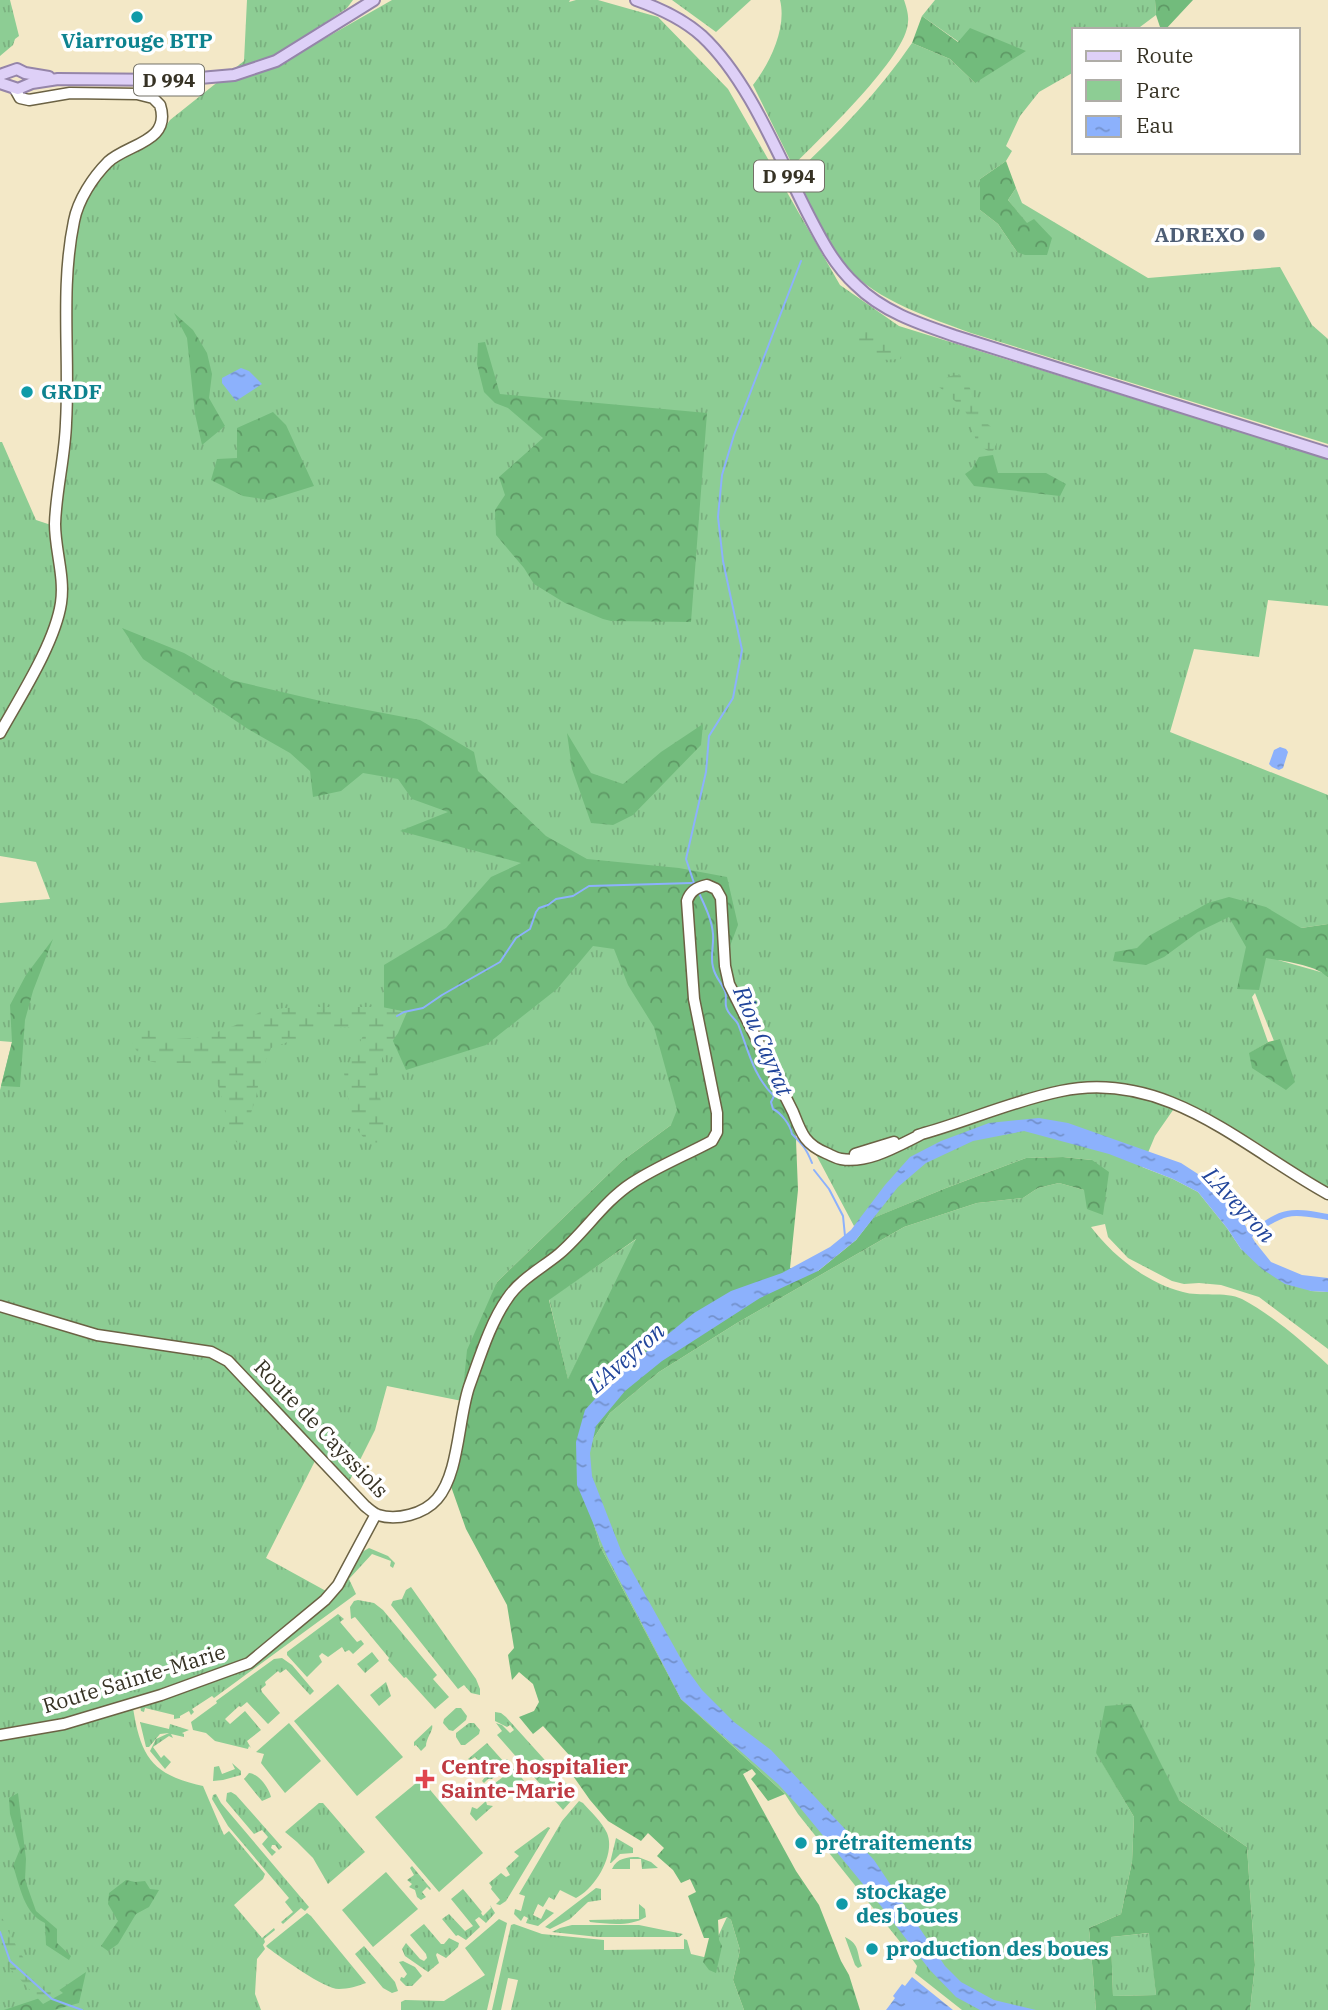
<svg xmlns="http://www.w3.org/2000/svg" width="1328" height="2010" font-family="'IBM Plex Serif',serif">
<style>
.grass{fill:url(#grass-tufts);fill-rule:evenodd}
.forest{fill:url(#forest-crowns);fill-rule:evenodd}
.wetland{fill:url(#wetland-marsh)}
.park{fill:#8dcd94}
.garden{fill:url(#garden-dots)}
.water{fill:url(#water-ripples)}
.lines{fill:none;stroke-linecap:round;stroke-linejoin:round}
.stream{stroke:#8cb1fc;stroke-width:2}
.canal{stroke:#8cb1fc;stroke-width:6}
.secondary-casing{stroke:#6b6244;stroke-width:13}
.primary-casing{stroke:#9585a9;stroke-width:14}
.secondary{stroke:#fff;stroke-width:10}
.primary{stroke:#ded0f7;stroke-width:10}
.culture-dot{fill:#0f9aa8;stroke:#fff;stroke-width:2.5}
.service-dot{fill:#5c6f8a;stroke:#fff;stroke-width:2.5}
.health-dot{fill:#e0444e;stroke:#fff;stroke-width:2.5}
.labels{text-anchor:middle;stroke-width:7;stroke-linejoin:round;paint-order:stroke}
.shield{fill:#fff;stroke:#727066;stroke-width:2}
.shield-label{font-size:19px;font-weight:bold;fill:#363224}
.culture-label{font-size:21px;font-weight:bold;fill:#0d838f;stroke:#fff;text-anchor:start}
.service-label{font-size:21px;font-weight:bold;fill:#4e5e75;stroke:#fff;text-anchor:end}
.street-label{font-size:21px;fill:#363224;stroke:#fff}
.health-label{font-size:21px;font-weight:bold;fill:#be3a42;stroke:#fff;text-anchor:start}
.water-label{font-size:23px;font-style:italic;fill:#20449a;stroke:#fff}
</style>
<defs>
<pattern id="grass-tufts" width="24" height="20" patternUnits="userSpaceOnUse" patternTransform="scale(1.75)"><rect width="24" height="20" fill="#8dcd94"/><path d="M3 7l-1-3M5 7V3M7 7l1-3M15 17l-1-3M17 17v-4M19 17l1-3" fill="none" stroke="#7ab07f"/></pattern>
<pattern id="forest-crowns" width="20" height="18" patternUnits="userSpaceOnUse" patternTransform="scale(1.75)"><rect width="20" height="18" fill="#72bb7c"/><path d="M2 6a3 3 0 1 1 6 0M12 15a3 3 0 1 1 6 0" fill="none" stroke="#5e9965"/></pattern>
<pattern id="wetland-marsh" width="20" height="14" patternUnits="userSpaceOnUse" patternTransform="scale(1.75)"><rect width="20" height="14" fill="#8dcd94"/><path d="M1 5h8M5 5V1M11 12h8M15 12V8" fill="none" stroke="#7ab07f"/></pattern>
<pattern id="garden-dots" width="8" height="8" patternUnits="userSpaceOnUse" patternTransform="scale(1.75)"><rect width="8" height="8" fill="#8dcd94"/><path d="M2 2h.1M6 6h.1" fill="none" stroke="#7ab07f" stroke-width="1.8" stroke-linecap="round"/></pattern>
<pattern id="water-ripples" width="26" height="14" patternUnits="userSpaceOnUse" patternTransform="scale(1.75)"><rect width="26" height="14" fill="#8cb1fc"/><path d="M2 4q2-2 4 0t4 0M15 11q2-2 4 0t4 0" fill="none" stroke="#7391cc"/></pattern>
</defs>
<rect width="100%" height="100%" fill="#f3e8c7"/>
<path class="grass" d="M0 0H10L19 36 15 39 13 45 0 56Z
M247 0H353L347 8 313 31 322 40 392 0H570L569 2 576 0H598L658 17 728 89 840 285 899 326 1328 459V606L1268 600 1259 657 1194 649 1170 732 1328 795V924L1301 928 1278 960 1324 973 1328 978V1188L1321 1185 1255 1141 1180 1100 1155 1136 1142 1167 1173 1179 1198 1192 1227 1228 1241 1249 1311 1291 1328 1292V1349L1259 1297 1221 1285 1199 1283 1184 1284 1172 1281 1128 1258 1108 1237 1105 1224 1091 1227C1113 1256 1147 1283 1183 1292 1199 1297 1225 1291 1242 1299 1272 1315 1303 1342 1328 1365V2010H1250L1255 1965 1247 1847 1179 1800 1096 1752 1134 1817 1132 1862 1121 1914 1089 1928 1096 2010H962L915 1973 917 1966 901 1943 798 1814 785 1794 681 1699 600 1546 577 1464 610 1413 659 1372 737 1323 904 1227 977 1203 1023 1198 1038 1188 1059 1183 1084 1190 1092 1160 1063 1157 1026 1158 946 1188 854 1226 795 1115 671 1125 622 1161 497 1282 462 1401 387 1386 375 1430 349 1482 320 1451 266 1558 326 1591 250 1659 127 1700 109 1714 133 1708C141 1758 153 1775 203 1786L223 1833 224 1835 229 1831 265 1874 263 1879 234 1905 262 1938 274 1928 275 1930 264 1939 265 1942 263 1945 265 1949 257 1959 255 1994 261 2010H0V1090L12 1042 0 1041V903L50 899 36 862 0 856V442H2L36 520 60 528 69 424 68 312 75 225 94 186 107 167 158 138 170 120 244 61ZM1255 993 1274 1041 1279 1039 1250 1053 1268 1042 1252 997Z
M672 0H751L716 32Z
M780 0H904C906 6 909 15 908 22 907 57 819 139 793 166L753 85C770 63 787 28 780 0Z
M935 0H1155L1156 15 1136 30H1074V72L1039 92 1020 116 1006 146 1012 151 1006 161 980 179V210L998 224 1017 252 1027 224 1008 200 1016 188 1022 203 1148 278 1280 267 1312 325 1328 339V444L971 333C931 318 877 301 848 268 825 241 811 206 794 175 837 134 879 92 912 43L950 59 975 83 959 42 922 16Z
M638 1238 568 1380 549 1299Z
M369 1548 388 1556 395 1563 393 1568 390 1566 391 1561 372 1554 349 1579 356 1594 214 1698 212 1696 192 1709 194 1712 191 1715 189 1711 180 1716V1718L174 1719V1715L145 1708 144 1712 141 1711 140 1706 256 1663 352 1566 362 1552Z
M411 1587 476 1679 480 1689V1695L471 1693 464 1685 458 1689 391 1605 393 1601 402 1599 406 1590Z
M358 1600 374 1603 383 1610 437 1675 433 1679 449 1697 435 1709 406 1677 404 1678 388 1660 389 1658 355 1617 351 1619 350 1607 354 1601Z
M338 1614 344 1619 340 1622 357 1642 361 1640 364 1644 353 1654 349 1650 345 1652 342 1647 328 1657 322 1653 319 1656 322 1662 307 1677 287 1655V1652Z
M372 1652 379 1661 365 1673 357 1664Z
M282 1658 292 1665 314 1691 310 1695 286 1669 280 1673 278 1671 265 1682 266 1685 261 1689 262 1692 280 1713 268 1724 247 1702 241 1707 239 1706 225 1719 230 1724 245 1711 261 1730 247 1741 251 1748 249 1746 248 1749 215 1741 206 1733 193 1730 191 1722 217 1703 216 1701 274 1659Z
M386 1682 391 1696 379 1706 370 1695Z
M456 1708H461L467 1716 466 1720 453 1731 449 1730 443 1723 444 1719Z
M495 1712 501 1713 506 1717 571 1789V1801L563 1810 497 1735 502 1731 496 1723 502 1725 510 1733 514 1730 510 1725 507 1727 495 1721Z
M140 1722 169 1729 170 1724 189 1730 182 1733 184 1734V1737L171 1734 173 1738 169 1736 153 1747 161 1758 164 1755 171 1762 165 1769 150 1751 156 1739 169 1733 160 1734 149 1747H146Z
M469 1723H474L480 1730 479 1734 465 1745H461L456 1737V1733Z
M487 1743 504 1762 507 1759 509 1763 492 1779H488L484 1783 482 1781 485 1777 482 1774 486 1770 475 1757 470 1760 468 1759Z
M232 1763 241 1771V1775L223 1780 213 1781 214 1767 219 1766 222 1774 235 1769Z
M515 1768 524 1781 503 1800 491 1786Z
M249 1773C259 1774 269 1788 271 1797L262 1801 244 1779Z
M231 1792 236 1795 282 1847 279 1850 275 1845H272L271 1848 276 1852 272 1856 262 1844 268 1837 262 1830 254 1834 226 1801 227 1793Z
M216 1794 221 1803 309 1907 305 1911 301 1908 283 1924 281 1922 293 1912 285 1902 289 1898 228 1826 212 1799 213 1795Z
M486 1801 487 1805 493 1806 476 1821 470 1814 472 1807 477 1809Z
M579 1801 583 1803C591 1812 602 1822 607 1833 616 1854 595 1889 576 1898L560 1890 554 1900 549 1897 543 1907 538 1904 533 1915 541 1919 546 1909 554 1913 538 1926 526 1923 528 1918 524 1916 521 1921 514 1914 515 1909 521 1911 525 1896 519 1894 562 1821Z
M319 1803H323L365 1852 328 1884 313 1858 297 1842 285 1832Z
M548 1827 550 1828 506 1901 500 1905 496 1904 500 1900 491 1889 492 1887 489 1883 501 1873 506 1877 510 1875 506 1868 519 1856 514 1852Z
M616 1838 633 1848V1853L620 1854 611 1863H610Z
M638 1857 651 1862 658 1868 642 1869 641 1859H630V1869H612C617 1858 627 1857 638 1857Z
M596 1888 601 1889V1900L588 1902 570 1919 550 1929 545 1927Z
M463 1889 482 1912 481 1913 483 1916 491 1908 490 1905 495 1913 486 1923 479 1917 475 1920 480 1927 466 1940 458 1935 456 1936 442 1919 449 1914 465 1931 473 1926 451 1899Z
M639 1904 645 1909 646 1917C630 1927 609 1924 590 1922L589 1920 639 1919Z
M307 1913 311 1916 366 1983C358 1986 348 1989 339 1989 324 1989 282 1958 268 1948L266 1946Z
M727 1917 731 1920 740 1950 733 1980 744 2010H511L518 1980 508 1978 501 2010H492L511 1925 514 1924 542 1934 604 1940V1950L684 1949V1939L687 1940 691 1954 708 1958Z
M499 1919 507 1923 487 2010H401V2002L405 2000 444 2001 485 1975 465 1948Z
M424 1924 441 1944H444L449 1938 459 1943 458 1947 446 1958 437 1953 436 1955 439 1963 428 1972 405 1956 402 1949 406 1943 420 1959 424 1961 427 1958 426 1954 410 1935Z
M572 1925H639L683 1934 679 1937H598L552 1932 560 1928Z
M1150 1933 1156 1995 1113 1996 1111 1937Z
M845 1937C861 1945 856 1953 862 1966L858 1968 855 1965Z
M364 1946 395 1982 398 1991 392 1993 383 1988 355 1954Z
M403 1961 415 1967 422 1976 412 1986H406L400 1980 401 1977 404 1978 407 1974 399 1962Z"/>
<path class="forest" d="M1155 0H1193L1165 30H1161L1156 15Z
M922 16 958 42 970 28 1026 51 975 83 950 59 912 43Z
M1006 161 1016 188 1008 200 1027 223 1034 219 1052 238 1047 255H1025L1017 252 998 224 980 210V179Z
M174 313 193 330 207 353 212 374 209 398 225 426 202 445 195 414 187 338Z
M485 342 500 394 707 413 691 622 611 621 603 619 565 603 534 584 524 568 496 535 495 510 505 495 499 477 543 438 508 408 495 403 484 392 477 364 478 343Z
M273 412 286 425 314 486 269 500 243 496 211 480 217 459 237 458V428Z
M993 455 998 473H1046L1066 484 1060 496 974 486 965 474 972 469 979 457Z
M122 628 184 653 231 680 325 702 420 720 474 752 478 771 546 836 587 859 679 868 727 877 738 925 721 970 787 1113 795 1115 798 1190 790 1268 818 1271 856 1240 873 1218 946 1188 1026 1158 1063 1157 1092 1160 1109 1172 1103 1215 1087 1209 1084 1190 1059 1183 1038 1188 1023 1198 977 1203 904 1227 737 1323 659 1372 610 1413 577 1464 600 1546 681 1699 785 1794 768 1801 751 1779 756 1774 752 1769 743 1774 796 1871 819 1905 841 1961 849 1975 860 2010H744L733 1980 740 1950 731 1920 727 1917 718 1920 719 1940 722 1946 716 1973 709 1970 703 1962 709 1938H704L688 1896 696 1892 690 1879 681 1883 673 1870 657 1856 664 1848 648 1833 641 1841 608 1821 590 1800 571 1773 578 1765 543 1726 533 1734 519 1717 534 1711 539 1702 533 1684 519 1672 512 1680 508 1655 514 1648 507 1605 466 1529 447 1475 462 1401 467 1350 497 1282 622 1161 671 1125 677 1110 654 1027 628 985 614 949 593 946 557 989 486 1045 406 1070 384 1021V965L446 928 491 877 521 863 400 831 448 812 412 799 398 779 363 773 341 791 313 797 310 771 290 753 248 729 143 659ZM636 1239 568 1379 549 1300Z
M703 724 701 745 633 815 613 825 591 823 572 769 567 733 591 773 623 784 661 752Z
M1229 897 1266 907 1301 928 1328 924V978C1319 965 1282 961 1266 958L1259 990 1237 989 1246 947 1229 917 1198 932 1164 957 1146 965 1113 961 1115 952 1137 948 1149 936 1208 903Z
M53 939 33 991 25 1020 20 1087 1 1086 12 1042 10 1005 26 975Z
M1280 1039 1295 1082 1286 1090 1252 1068 1249 1053 1268 1042Z
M1131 1704 1179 1800 1247 1847 1255 1965 1250 2010H1096L1089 1928 1121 1914 1132 1862 1134 1817 1096 1753 1105 1706ZM1149 1933 1156 1995 1113 1996 1111 1937Z
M18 1793 26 1859 25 1880 36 1911 57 1929V1943L71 1956 69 1960 46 1945 45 1923C24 1914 20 1886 13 1866L20 1849 10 1814 9 1798Z
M126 1880 135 1882 145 1881 150 1889 159 1890 149 1907 136 1914 118 1944 108 1951 101 1946 118 1921 108 1904 109 1893Z
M86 1972 79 2003 54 2010H4L55 1993Z"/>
<path class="wetland" d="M867 323 902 349 901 359 880 360 852 344Z
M957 374 965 377 985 422 999 433 998 440 992 453 977 445 971 422 964 409 938 386V380Z
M319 1007H382L407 1012 398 1033 383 1055 377 1077 387 1143 367 1142 352 1123 344 1073 363 1036 359 1027 327 1028 271 1048 260 1075 256 1097 246 1129 238 1144 230 1134 221 1094 212 1070C204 1067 195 1063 186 1063 156 1062 140 1069 129 1034L144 1023 176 1039 204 1037 236 1025 260 1012 284 1008Z
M0 1870 1 1915 10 1935 27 1964 63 1993 43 2004 5 1963 0 1953Z"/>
<path class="park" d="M338 1684 403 1757 357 1796 294 1721Z
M289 1723 321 1761 285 1793 261 1763 264 1754 256 1752Z
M421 1779 483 1853 439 1892 375 1817Z
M386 1872 418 1909 373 1947 342 1910Z"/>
<path class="garden" d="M432 1725C434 1730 426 1738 426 1746L421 1751 416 1745 414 1746V1742Z
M412 1866 431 1889 430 1890 427 1887 422 1892 426 1897 421 1900 417 1897 415 1890 409 1887 412 1884 407 1880 414 1875 410 1868Z"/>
<path class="water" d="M241 368 249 371 262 384 236 401 222 383V378Z
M1280 747 1286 749 1288 752 1283 768 1279 770 1272 767 1269 764 1274 750Z
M1039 1118 1068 1123 1181 1163 1215 1185 1242 1220 1255 1242 1271 1262 1302 1275 1328 1278V1292L1311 1291 1285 1284 1262 1269 1241 1249 1227 1228 1198 1192 1173 1179 1109 1154 1024 1131 973 1141 926 1163 898 1187 856 1240 818 1271 760 1298 662 1361 625 1391 596 1426 590 1453 592 1476 622 1553 686 1668 702 1690 734 1722 771 1750 874 1860 945 1966 961 1982 994 2000 1036 2010H980L956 1997 929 1969 881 1906 802 1810 778 1784 681 1699 607 1556 577 1485 576 1442 585 1410 613 1379 694 1313 731 1291 782 1273 830 1247 851 1230 885 1185 910 1157 941 1141 989 1123Z
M912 1977 917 1981 953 2010H886L895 1998 893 1996 902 1984 905 1986Z"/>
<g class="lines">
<path class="stream" d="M695 886 686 859 706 772 709 736 733 698 742 650 723 561 718 517 722 475 734 435 801 261
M699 893C705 906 712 920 713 934 714 945 710 957 713 967 715 977 721 982 725 991 727 996 725 1001 726 1006 727 1014 735 1018 738 1024 748 1049 753 1076 774 1096L771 1102 773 1109C781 1113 790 1124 792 1134 803 1145 806 1148 812 1163
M397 1016 404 1012 423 1008 442 995 500 962 516 938 530 929 536 912 539 908 548 905 556 899 573 896 589 886 692 883
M814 1170 829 1189 843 1216 845 1236
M0 1932 10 1961 52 1999 82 2010"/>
<path class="canal" d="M1246 1237C1258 1230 1272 1217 1287 1214 1300 1211 1315 1215 1328 1217"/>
<defs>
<path id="secondary" d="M0 733C20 697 55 643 61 603 65 577 55 550 55 524 56 490 65 457 66 423 70 356 60 288 74 221 78 200 93 177 108 162 127 144 172 142 160 105L153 98 137 94 70 93 29 100 20 98 15 89
M918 1135C966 1122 1012 1101 1061 1091 1166 1069 1244 1148 1328 1194
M855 1154 894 1142
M0 1306 97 1335 211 1352 228 1361 365 1506C369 1509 373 1513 378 1515 397 1521 424 1514 437 1499 459 1474 458 1420 469 1387 479 1360 490 1323 507 1299 519 1280 542 1268 559 1254 585 1232 603 1202 632 1183 656 1167 686 1155 712 1141L717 1132V1113L694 999 687 901C690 891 697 887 707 885L716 889 721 898 725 966 729 984 793 1112C801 1132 804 1144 826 1153 831 1155 835 1158 841 1159 869 1164 899 1145 924 1133
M0 1735 64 1724 161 1695 249 1663 325 1600 338 1585 376 1514"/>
<path id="primary" d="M636 0C659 8 683 19 702 36 748 79 777 153 806 210 820 237 833 264 856 285 883 312 920 324 955 336L1328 453
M0 75 17 69 25 73 49 77
M0 83 18 89 32 83 58 79 177 80 234 75 276 61 374 0"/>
</defs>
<use href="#secondary" class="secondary-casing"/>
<use href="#primary" class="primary-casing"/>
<use href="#secondary" class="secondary"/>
<use href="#primary" class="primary"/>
</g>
<g class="culture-dot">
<circle cx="137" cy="17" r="7"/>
<circle cx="27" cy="392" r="7"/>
<circle cx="801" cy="1843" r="7"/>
<circle cx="842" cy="1904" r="7"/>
<circle cx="872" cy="1949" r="7"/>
</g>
<circle class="service-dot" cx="1259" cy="235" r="7"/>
<path class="health-dot" d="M421.5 1768.5h7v7h7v7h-7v7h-7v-7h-7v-7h7z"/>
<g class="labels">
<g class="shield">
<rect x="134" y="64.5" width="70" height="31" rx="5"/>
<rect x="754" y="160.5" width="70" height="31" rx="5"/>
</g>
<g class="shield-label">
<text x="169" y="87">D 994</text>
<text x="789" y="183">D 994</text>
</g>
<g class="culture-label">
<text x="137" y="48" text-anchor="middle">Viarrouge BTP</text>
<text x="41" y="399">GRDF</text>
<text x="815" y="1850">prétraitements</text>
<text x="856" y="1899">stockage<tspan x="856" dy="24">des boues</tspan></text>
<text x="886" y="1956">production des boues</text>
</g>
<g class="service-label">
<text x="1245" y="242">ADREXO</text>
</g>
<g class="street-label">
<text transform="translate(321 1429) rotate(46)" y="7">Route de Cayssiols</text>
<text transform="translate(134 1679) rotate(-17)" y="7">Route Sainte-Marie</text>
</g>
<g class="health-label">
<text x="441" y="1774">Centre hospitalier<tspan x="441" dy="24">Sainte-Marie</tspan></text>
</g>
<g class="water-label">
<text transform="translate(763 1041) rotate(67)" y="8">Riou Cayrat</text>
<text transform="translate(1239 1205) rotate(47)" y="8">L'Aveyron</text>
<text transform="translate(626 1358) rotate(-41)" y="8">L'Aveyron</text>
</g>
</g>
<rect x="1072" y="28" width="228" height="126" fill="#ffffff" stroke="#afada7" stroke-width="2"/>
<rect x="1086" y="51" width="35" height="10" fill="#ded0f7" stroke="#afada7" stroke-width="2"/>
<text x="1136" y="63" font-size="21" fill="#363224">Route</text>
<rect x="1086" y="80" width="35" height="21" fill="#8dcd94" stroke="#afada7" stroke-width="2"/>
<text x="1136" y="98" font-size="21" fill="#363224">Parc</text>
<rect x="1086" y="116" width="35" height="21" fill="url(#water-ripples)" stroke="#afada7" stroke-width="2"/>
<text x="1136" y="133" font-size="21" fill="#363224">Eau</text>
</svg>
